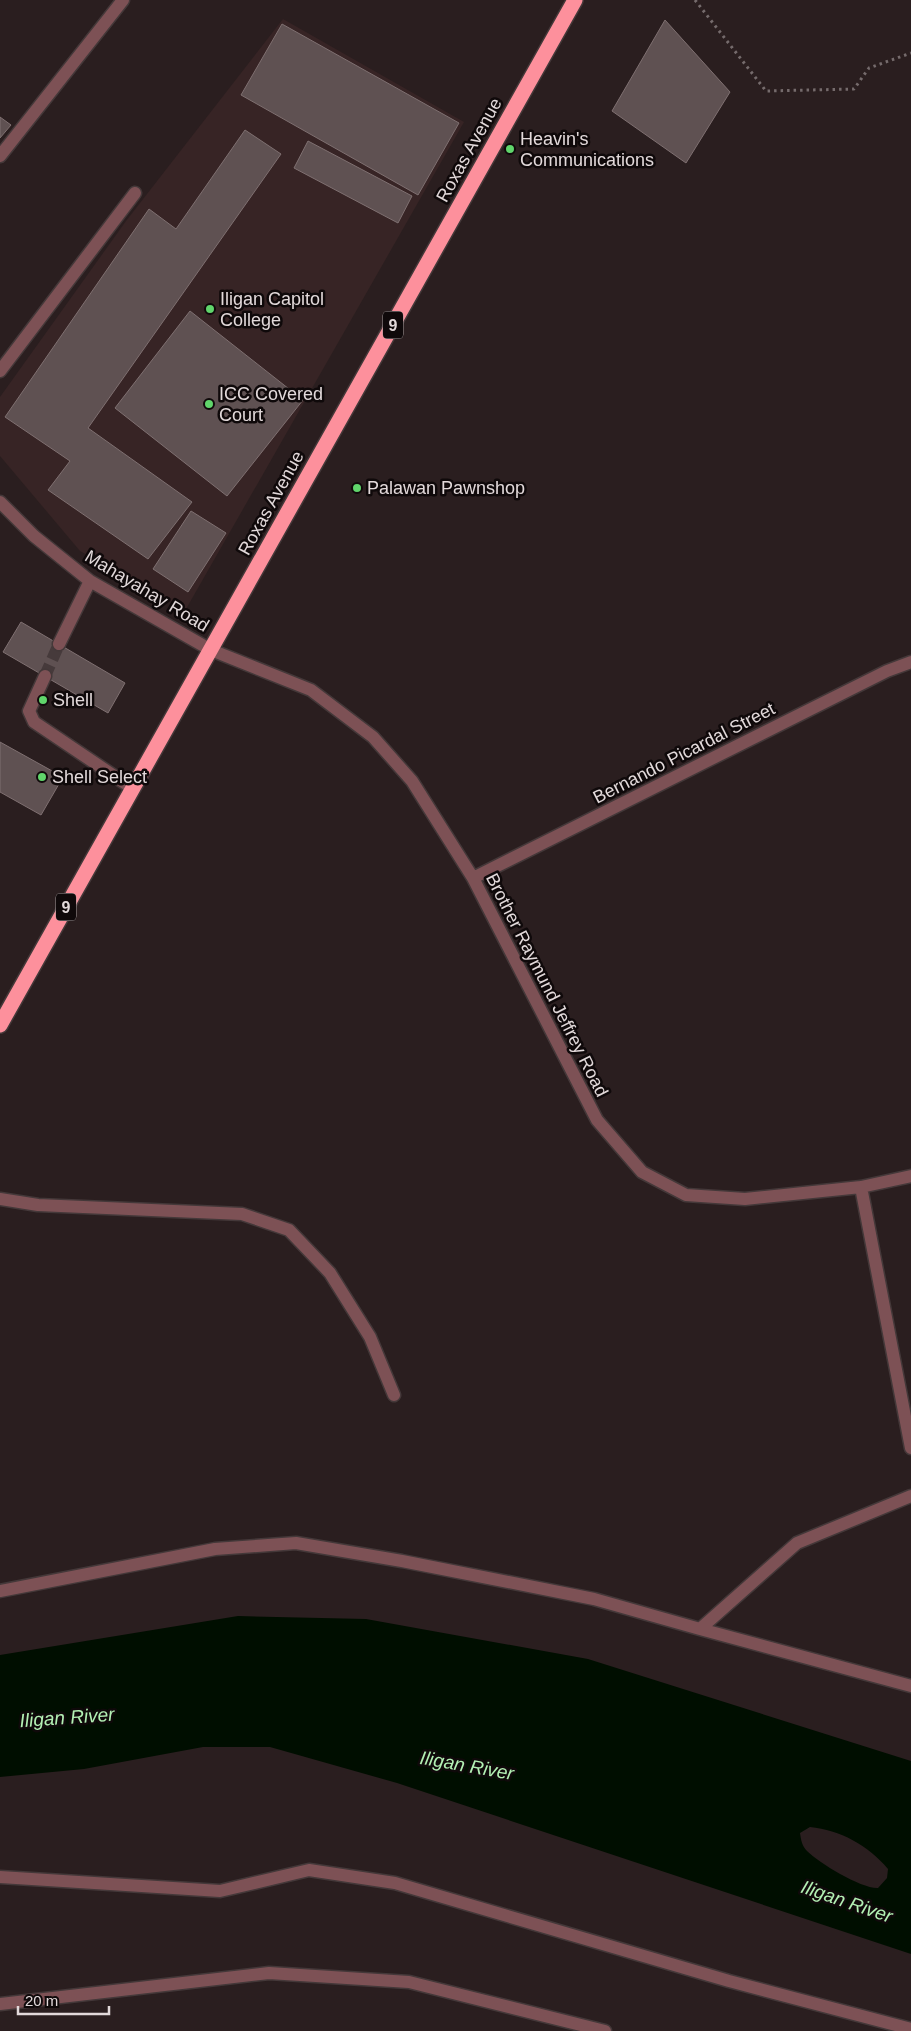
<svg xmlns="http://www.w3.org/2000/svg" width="911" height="2031" font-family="Helvetica,sans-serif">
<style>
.built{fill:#372425}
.water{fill:#000e00;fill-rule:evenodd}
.building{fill:#5f5152;stroke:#7f7071}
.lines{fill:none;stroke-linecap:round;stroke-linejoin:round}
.minor-tunnel{stroke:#463a3b;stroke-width:12;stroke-dasharray:12 6;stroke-linecap:butt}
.minor-casing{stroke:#443839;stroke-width:15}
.highway-casing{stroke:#443839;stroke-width:18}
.path{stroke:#756b6c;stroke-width:3;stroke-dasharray:2.5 4;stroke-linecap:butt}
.minor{stroke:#7d5155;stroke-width:12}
.highway{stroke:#fd909c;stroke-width:15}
.poi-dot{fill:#60d56b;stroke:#0f090a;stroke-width:2}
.labels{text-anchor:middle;stroke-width:5;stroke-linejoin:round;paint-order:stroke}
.shield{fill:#0f090a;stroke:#a39b9c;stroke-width:1}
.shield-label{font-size:16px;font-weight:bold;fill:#e2d9da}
.poi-label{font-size:18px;fill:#e2d9da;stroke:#0f090a;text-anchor:start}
.street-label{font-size:18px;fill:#e2d9da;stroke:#0f090a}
.water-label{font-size:19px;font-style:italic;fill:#b3f0b4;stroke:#0f090a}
</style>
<rect width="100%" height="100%" fill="#2a1e1f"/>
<path class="built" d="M283 19 464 122 186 609 80 551 0 456V397L126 221Z"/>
<path class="water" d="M238 1616 366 1619 588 1659 911 1761V1954L397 1783 270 1747H203L84 1769 0 1777V1655ZM810 1827C840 1830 868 1845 888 1869L887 1878 878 1888C862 1889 819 1863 807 1851 802 1846 801 1840 800 1833Z"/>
<path class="building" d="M665 20 730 92 686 163 612 111Z
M282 24 459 123 418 195 241 95Z
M0 117 11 125 0 138Z
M245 130 281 154 88 428 192 502 148 559 48 490 70 461 5 417 149 209 176 229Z
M308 141 412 196 398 223 294 168Z
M190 311 303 400 227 496 115 408Z
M191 511 226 533 188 592 153 569Z
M21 622 125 683 108 713 3 652Z
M0 742 63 777 41 815 0 792Z"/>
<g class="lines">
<path class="minor-tunnel" d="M45 676 59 644"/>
<defs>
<path id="minor" d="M0 156 123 0
M0 371 135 193
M0 502 34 536 90 581 211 650 311 690 373 737 412 781 473 878 597 1120 642 1172 686 1195 745 1199 861 1187 911 1176
M59 644 90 581
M45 676 29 711 34 722 132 788
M473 878 887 671 911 662
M861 1187 911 1448
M0 1199 38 1205 242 1214 289 1230 330 1273 370 1337 394 1395
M0 1591 215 1549 296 1543 402 1561 594 1599 700 1629 911 1686
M700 1629 797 1543 911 1496
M0 1877 220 1891 309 1870 395 1883 729 1981 911 2029
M0 2004 269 1973 409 1982 605 2031"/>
<path id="highway" d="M0 1025 575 0"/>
</defs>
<use href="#minor" class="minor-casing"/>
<use href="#highway" class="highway-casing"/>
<path class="path" d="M695 0 766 91 854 89 869 68 911 53"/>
<use href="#minor" class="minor"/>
<use href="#highway" class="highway"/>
</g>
<g class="poi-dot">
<circle cx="510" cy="149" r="5"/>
<circle cx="210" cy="309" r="5"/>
<circle cx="209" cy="404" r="5"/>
<circle cx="357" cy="488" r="5"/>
<circle cx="43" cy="700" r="5"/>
<circle cx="42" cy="777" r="5"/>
</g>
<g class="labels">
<g class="shield">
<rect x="383" y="311.5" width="20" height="27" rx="4"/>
<rect x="56" y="893.5" width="20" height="27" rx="4"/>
</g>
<g class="shield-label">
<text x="393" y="331">9</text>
<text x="66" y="913">9</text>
</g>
<g class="poi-label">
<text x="520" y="145">Heavin's<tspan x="520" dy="21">Communications</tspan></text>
<text x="220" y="305">Iligan Capitol<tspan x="220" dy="21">College</tspan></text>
<text x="219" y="400">ICC Covered<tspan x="219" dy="21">Court</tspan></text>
<text x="367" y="494">Palawan Pawnshop</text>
<text x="53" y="706">Shell</text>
<text x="52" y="783">Shell Select</text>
</g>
<g class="street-label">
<text transform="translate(469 150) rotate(-61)" y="6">Roxas Avenue</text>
<text transform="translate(271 503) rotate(-61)" y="6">Roxas Avenue</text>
<text transform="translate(147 591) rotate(31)" y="6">Mahayahay Road</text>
<text transform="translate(684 753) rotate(-27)" y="6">Bernando Picardal Street</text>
<text transform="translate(547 985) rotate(63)" y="6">Brother Raymund Jeffrey Road</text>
</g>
<g class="water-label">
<text transform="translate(67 1717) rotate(-4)" y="7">Iligan River</text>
<text transform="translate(467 1765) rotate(10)" y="7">Iligan River</text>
<text transform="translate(847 1901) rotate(19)" y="7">Iligan River</text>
</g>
</g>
<path d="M18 2006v8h91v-8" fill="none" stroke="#e2d9da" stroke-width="2.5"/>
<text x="25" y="2006" font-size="15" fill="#e2d9da" stroke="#0f090a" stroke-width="4" paint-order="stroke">20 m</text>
</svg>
